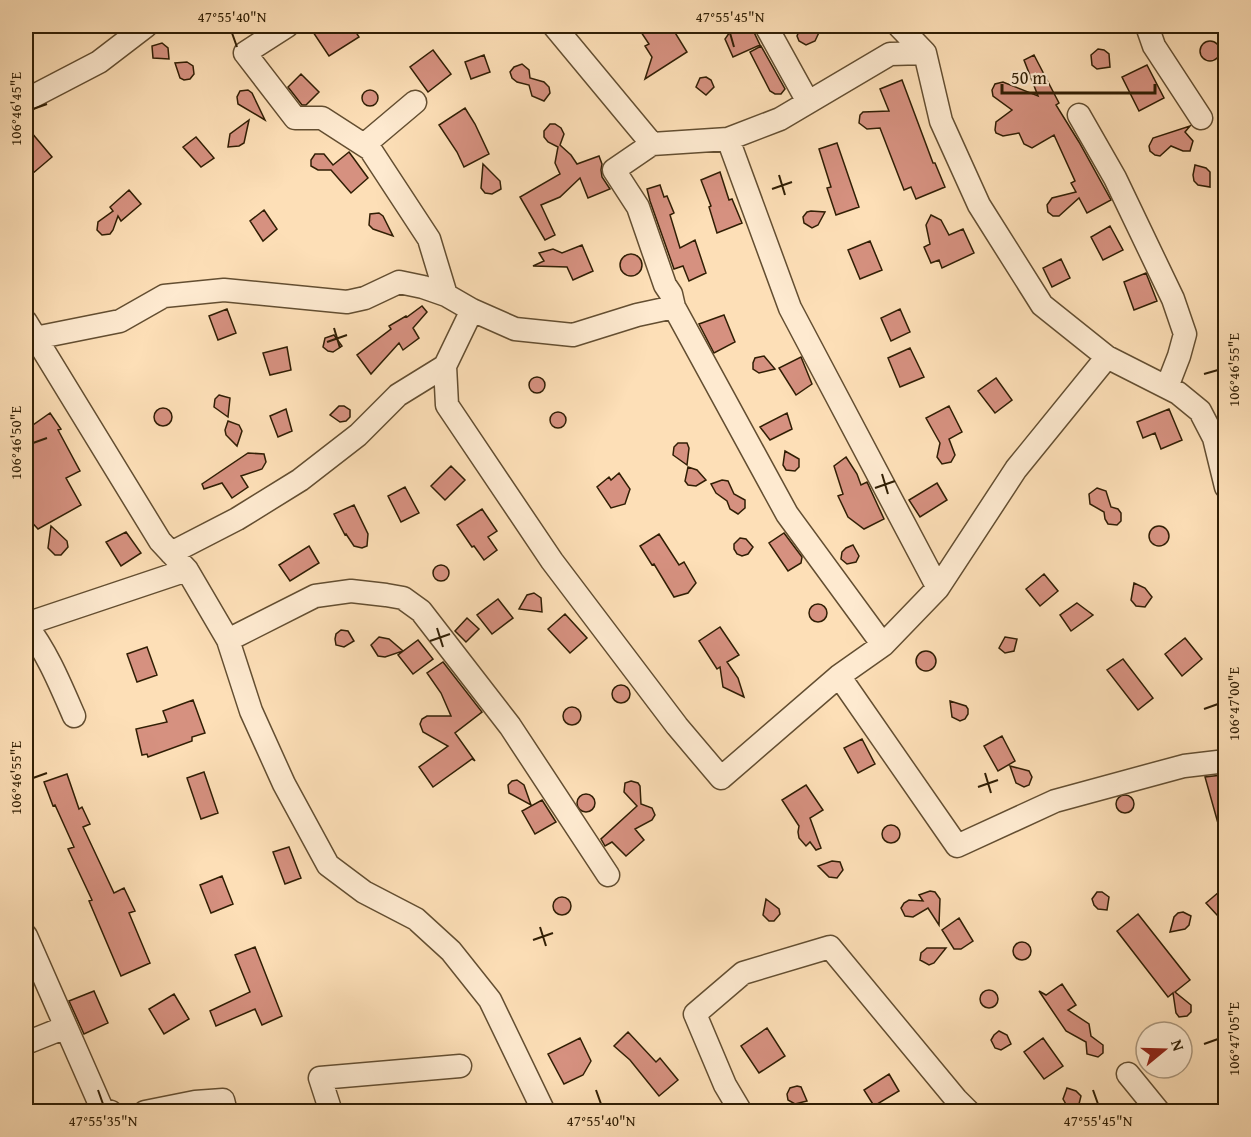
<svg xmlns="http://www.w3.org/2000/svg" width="1251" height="1137" font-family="'Gentium Book Plus',serif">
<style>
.building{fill:#d69180;stroke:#301e04;stroke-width:1.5}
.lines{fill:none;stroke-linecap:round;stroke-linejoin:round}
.minor-casing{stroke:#634e31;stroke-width:25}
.minor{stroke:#feead0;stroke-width:22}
.ticks{fill:none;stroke:#301e04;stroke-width:2}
.neatline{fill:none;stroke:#301e04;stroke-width:2}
.ticks-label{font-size:15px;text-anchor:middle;fill:#301e04}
</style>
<rect width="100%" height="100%" fill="#fddfb7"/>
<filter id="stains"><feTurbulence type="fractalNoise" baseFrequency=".00333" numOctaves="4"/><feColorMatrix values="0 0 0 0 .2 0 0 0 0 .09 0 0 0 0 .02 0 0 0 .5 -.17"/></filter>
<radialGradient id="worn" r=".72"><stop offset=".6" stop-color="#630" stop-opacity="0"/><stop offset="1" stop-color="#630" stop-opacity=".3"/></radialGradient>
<path class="building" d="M309 26H352L359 37 329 56Z
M637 26H671L687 52 645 79 652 57 645 46 649 44Z
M734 26H751L760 45 733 57 725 39Z
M801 26H822L815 41 806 45 799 41 797 36Z
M1200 51a10 10 0 1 1 20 0a10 10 0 1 1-20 0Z
M162 43 168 48 169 59 153 58 152 46Z
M761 46 785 89 781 94H775L770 91 750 52Z
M1098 49 1104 50 1109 54 1110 67 1097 69 1092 65 1091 55Z
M433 50 451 74 428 92 410 67Z
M484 55 490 72 471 79 465 62Z
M1034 55 1059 103 1056 105 1079 142 1111 200 1087 213 1079 198 1059 216H1053L1048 212 1047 205 1052 198 1076 192 1071 183 1075 181 1054 135 1032 148 1024 144 1019 133 1003 136 996 133 995 130 996 122 1012 110 993 96 992 90 995 84 1003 82 1038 96 1024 60Z
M187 62 193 66 194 74 190 79 184 80 180 78 175 63Z
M522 64 529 70 530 78 544 82 549 87 550 93 544 101 532 96 529 85 517 82 512 78 510 72 514 67Z
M1147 65 1164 98 1139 111 1122 77Z
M301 74 319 92 306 105H302L288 87Z
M706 77 711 80 714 87 706 95 696 87 700 78Z
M902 80 933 163H935L945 187 916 199 911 187 904 190 880 128 867 129 859 123 860 115 863 112 889 111 880 89Z
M362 98a8 8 0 1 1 16 0a8 8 0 1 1-16 0Z
M248 90 252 93 265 120 238 104 237 97 240 91Z
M465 108 475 124 489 154 464 167 457 152 439 125Z
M249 120 244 143 239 146 228 147 230 134Z
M550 124H555L561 128 564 134 560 145 571 155 577 164 599 156 602 164 601 170 602 177 610 189 588 198 580 178 560 197 541 205 555 235 545 240 520 197 560 174 555 163 558 147 548 142 544 137V131Z
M26 126 52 157 32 174 26 166Z
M1190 126 1185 132 1193 141 1190 151H1183L1171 146 1160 156 1155 155 1150 151 1149 146 1153 138Z
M196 137 214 158 201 167 183 147Z
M837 143 859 207 836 215 827 188 831 187 819 149Z
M349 152 368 178 351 193 331 170H318L311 166V160L315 154H324L333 165Z
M483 164 500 181 501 189 492 194 485 193 481 188Z
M1195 165 1206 168 1210 172V187L1198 185 1194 181 1193 175Z
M720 172 729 200 732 199 742 223 717 233 709 207 711 206 701 180Z
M660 185 664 197 667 196 674 213 670 215 680 248 695 240 706 273 689 281 683 266 674 269 650 201 647 189Z
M129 190 141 204 121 221 118 216 113 230 110 234 102 235 97 230 98 222 113 211 110 207Z
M264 210 277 229 263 241 250 221Z
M807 212 811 211 825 212 818 225 812 228 804 223 803 217Z
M379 213 383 216 393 236 373 229 369 225 370 214Z
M931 215 941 220 949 235 963 229 974 253 942 268 939 260 931 263 924 247 930 244 926 225Z
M1110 226 1123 250 1103 260 1091 237Z
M870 241 882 270 860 279 848 250Z
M582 245 593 271 573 280 567 267 533 266 544 261 539 253 553 249 562 253Z
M620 265a11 11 0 1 1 22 0a11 11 0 1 1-22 0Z
M1061 259 1070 278 1052 287 1043 268Z
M1146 273 1157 301 1134 310 1124 282Z
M422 306 427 312 413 328 419 338 403 350 399 343 371 374 357 355 391 329 389 326 406 316 407 317Z
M227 309 236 333 218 340 209 316Z
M900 309 910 332 891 341 881 318Z
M724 315 735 342 714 353 699 324Z
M334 335 342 346 333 352 328 351 323 347 325 338Z
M287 347 291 370 270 375 263 353Z
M910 348 924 377 900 387 888 358Z
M764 356 775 369 759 373 753 369V363L755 358Z
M801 357 812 384 796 395 779 368Z
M529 385a8 8 0 1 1 16 0a8 8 0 1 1-16 0Z
M996 378 1012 400 995 413 978 391Z
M219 395 230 398 228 417 214 407 215 399Z
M339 406H344L350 410V417L346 421 340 422 330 415Z
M949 406 962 432 949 439 955 455 951 462 942 464 937 457 940 443 926 418Z
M154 417a9 9 0 1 1 18 0a9 9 0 1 1-18 0Z
M286 409 292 431 278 437 270 416Z
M1169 409 1182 440 1161 449 1155 433 1143 438 1137 422Z
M550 420a8 8 0 1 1 16 0a8 8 0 1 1-16 0Z
M50 413 61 429 58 430 80 471 66 478 81 505 38 529 26 516V430Z
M787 413 792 429 770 440 760 427Z
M228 421 239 425 242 431 237 446 226 435 225 430Z
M678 443H687L689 448 687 465 673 455 674 447Z
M785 451 799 459V467L795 471 786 470 783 465Z
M248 453 264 454 266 462 262 469 241 476 248 487 232 498 222 483 204 489 202 484Z
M846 457 857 474 861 485 867 482 884 519 864 529 848 517 838 496 843 494 834 466Z
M451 466 465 480 445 500 431 486Z
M688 467 697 470 706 480 696 486 688 485 685 481Z
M619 473 630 489 625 504 611 508 597 487 609 477 611 480Z
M722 480 728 481 734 494 745 500V508L738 514 730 509 727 501 716 493 711 484Z
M937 483 947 500 920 517 909 500Z
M405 487 419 513 401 522 388 496Z
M1097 488 1106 491 1111 507 1118 509 1121 513V521L1117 525 1108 524 1105 519 1104 512 1090 504 1089 494Z
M354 505 368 534 367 546 362 548 354 546 346 534 345 535 334 514Z
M482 509 497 531 488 537 497 550 484 560 474 546 472 547 457 525Z
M1149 536a10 10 0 1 1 20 0a10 10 0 1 1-20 0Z
M51 526 67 541 68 547 61 555H55L48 548Z
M126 532 141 553 121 566 106 542Z
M784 533 802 557 801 563 788 571 769 543Z
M659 534 679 565 684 562 696 583 688 593 674 597 654 564 652 565 640 546Z
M740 538 746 539 753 547 748 554 742 556 737 554 734 549V544Z
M853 545 859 556 856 562 847 564 841 559 842 552 846 548Z
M309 546 319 563 290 581 279 565Z
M433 573a8 8 0 1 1 16 0a8 8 0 1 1-16 0Z
M1044 574 1058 591 1040 606 1026 589Z
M1134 583 1145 588 1152 597 1145 607 1136 606 1131 600Z
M534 593 541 598 542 612 519 609 527 595Z
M498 599 513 618 492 634 477 615Z
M1077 603 1093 615 1071 631 1060 615Z
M809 613a9 9 0 1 1 18 0a9 9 0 1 1-18 0Z
M565 614 587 638 570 653 548 629Z
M467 618 479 629 466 642 455 631Z
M720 627 739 655 727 662 738 678 744 697 723 687 720 667 717 669 699 641Z
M341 630 348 631 354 641 344 647 336 645 335 639 336 634Z
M379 637 389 639 403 651 385 657 378 656 371 645Z
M1005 637 1017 639 1014 651 1005 653 999 648Z
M1185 638 1202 659 1182 676 1165 654Z
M418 640 433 659 413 674 398 655Z
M147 647 157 675 137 682 127 654Z
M916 661a10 10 0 1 1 20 0a10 10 0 1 1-20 0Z
M1123 659 1153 698 1138 710 1107 670Z
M443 662 482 712 455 733 475 761 472 759 433 787 419 767 448 746 423 732 420 724 422 719 427 716H451L441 693 427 673Z
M612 694a9 9 0 1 1 18 0a9 9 0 1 1-18 0Z
M193 700 205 733 192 737V741L148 757 147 754 142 755 136 729 167 722 163 711Z
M950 701 966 706 968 709V714L965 719 960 721 952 717Z
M563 716a9 9 0 1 1 18 0a9 9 0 1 1-18 0Z
M1002 736 1015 761 998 771 984 746Z
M862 739 875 764 858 773 844 748Z
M1010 766 1029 771 1032 777 1029 785 1024 787 1016 783Z
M204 772 218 813 201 819 187 778Z
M67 774 79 809 82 807 90 824 83 827 114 893 124 888 135 911 129 913 150 963 121 976 89 901 92 900 68 849 74 847 55 805 53 806 44 782Z
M1222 775 1226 784V834H1221L1205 777Z
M517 780 524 785 531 805 509 793 508 785 512 781Z
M631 781 638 783 640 786 641 804 652 808 655 815 652 820 635 829 644 840 626 856 612 842 605 846 601 839 637 806 624 792 625 783Z
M806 785 823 810 810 818 821 848 816 850 810 842 806 846 799 838 798 832 799 826 782 800Z
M577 803a9 9 0 1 1 18 0a9 9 0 1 1-18 0Z
M1116 804a9 9 0 1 1 18 0a9 9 0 1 1-18 0Z
M542 800 556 822 535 834 522 811Z
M882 834a9 9 0 1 1 18 0a9 9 0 1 1-18 0Z
M289 847 301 878 285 884 273 852Z
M832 861 840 862 843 870 837 878 829 877 818 866Z
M222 876 233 904 211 913 200 885Z
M1226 886V907L1217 915 1206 903Z
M930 891 935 892 940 899 939 925 928 908 913 917 905 916 901 908 904 903 909 900 923 901 919 895Z
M1097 892H1102L1109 897 1107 910 1098 909 1094 905 1092 899Z
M553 906a9 9 0 1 1 18 0a9 9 0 1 1-18 0Z
M766 899 779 909 780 914 774 921H769L763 915Z
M1183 912 1191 916 1189 925 1185 929 1170 932 1174 917 1178 913Z
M1138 914 1190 980 1175 992 1191 1005V1012L1187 1016 1179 1017 1176 1013 1173 993 1168 997 1117 931Z
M959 918 973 941 961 949H954L942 930Z
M1013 951a9 9 0 1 1 18 0a9 9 0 1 1-18 0Z
M255 947 282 1016 262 1025 255 1009 216 1026 210 1011 250 992 235 955Z
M927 948H946L934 963 929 965 920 960 921 953Z
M1062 984 1076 1005 1068 1010 1089 1024 1091 1036 1103 1045V1053L1098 1057 1087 1054 1086 1042 1066 1031 1039 991 1046 995Z
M980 999a9 9 0 1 1 18 0a9 9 0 1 1-18 0Z
M94 991 108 1023 84 1034 69 1001Z
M174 994 189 1019 164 1034 149 1009Z
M767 1028 785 1056 759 1073 741 1046Z
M999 1031 1007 1035 1011 1044 1001 1050 995 1048 991 1040 994 1035Z
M628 1032 656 1062 660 1058 678 1080 659 1096 630 1060 614 1046Z
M580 1038 591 1061 583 1075 564 1084 548 1054Z
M1043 1038 1063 1066 1044 1079 1024 1052Z
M889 1074 899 1091 874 1106 864 1090Z
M797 1086 801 1087 807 1101 795 1104 788 1100 787 1094 790 1088Z
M1067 1088 1076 1091 1081 1096 1079 1104 1075 1107 1071 1108 1067 1106 1063 1099Z"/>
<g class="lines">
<defs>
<path id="minor" d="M287 26 245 53 295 118H322L370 149 429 239 446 295
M554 26 652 144
M766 26 808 102
M899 26 925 53 941 121 979 205 1042 305 1107 357 1178 393 1200 411 1214 438 1226 487
M1147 26 1154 46 1201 118
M26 100 99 62 146 26
M1079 115 1115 178 1173 299 1185 334 1179 356 1167 387
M728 139 790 308 938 588
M364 145 415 102
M674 307 787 514 883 645
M472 310 445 366 447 405 552 561 677 726 721 778 839 676 883 645 938 588 1016 469 1107 357
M26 322 160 541 187 570 228 640 251 711 284 784 328 865 364 892 416 919 451 951 490 1000 544 1112
M26 343 35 338 120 321 164 296 224 290 347 302 365 298 399 282 423 287 446 295 472 310 515 329 573 335 637 315 674 307 671 294 665 285 638 207 614 170 652 144 728 139 780 119 890 54 925 53
M171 553 237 519 300 480 358 435 398 395 445 366
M26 624 187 570
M26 625C47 652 60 684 74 716
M228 640 315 596 351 591 386 595 403 598 421 611 510 726 608 875
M839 676 957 846 1055 801 1184 766 1226 761
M26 936 66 1027
M26 1043 66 1027 102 1109 111 1112
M1128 1074 1159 1112
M145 1112 195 1102 223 1100 226 1112
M331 1112 320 1078 460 1066
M741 1112 725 1085 695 1014 743 973 830 947 956 1099 969 1112"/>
</defs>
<use href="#minor" class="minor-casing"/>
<use href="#minor" class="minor"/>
</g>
<path class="ticks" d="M232 33 237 47M730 33 734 47M33 109 47 104M779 175 785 195M772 189 792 182M334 328 340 348M327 342 347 335M1204 374 1218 370M33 443 47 438M882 474 888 494M875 488 895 481M437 628 443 647M430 641 450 634M1204 709 1218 704M985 773 991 793M33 778 47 773M978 787 998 780M540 927 546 946M533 940 553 933M1204 1044 1218 1039M98 1090 103 1104M596 1090 601 1104M1093 1090 1098 1104"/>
<rect width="1251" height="1137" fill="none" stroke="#fddfb7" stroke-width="66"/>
<g transform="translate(1164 1050) rotate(71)"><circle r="28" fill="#feead0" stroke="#ac987e" stroke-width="1.5"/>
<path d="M0-4.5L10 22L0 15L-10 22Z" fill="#8f2418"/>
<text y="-9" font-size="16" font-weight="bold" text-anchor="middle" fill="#301e04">N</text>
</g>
<path d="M1002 84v9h153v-9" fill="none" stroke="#301e04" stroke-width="3"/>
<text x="1011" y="84" font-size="18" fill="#301e04" stroke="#feead0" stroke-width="4.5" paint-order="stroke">50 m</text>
<rect x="33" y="33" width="1185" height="1071" class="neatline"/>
<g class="ticks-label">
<text x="232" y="22">47°55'40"N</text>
<text x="730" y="22">47°55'45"N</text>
<text transform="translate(16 109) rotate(-90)" y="5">106°46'45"E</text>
<text transform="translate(1234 370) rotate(-90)" y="5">106°46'55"E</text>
<text transform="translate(16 443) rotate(-90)" y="5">106°46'50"E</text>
<text transform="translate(1234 704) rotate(-90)" y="5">106°47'00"E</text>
<text transform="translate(16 778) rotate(-90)" y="5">106°46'55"E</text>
<text transform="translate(1234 1039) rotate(-90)" y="5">106°47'05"E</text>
<text x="103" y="1126">47°55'35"N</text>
<text x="601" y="1126">47°55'40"N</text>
<text x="1098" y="1126">47°55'45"N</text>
</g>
<rect width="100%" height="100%" filter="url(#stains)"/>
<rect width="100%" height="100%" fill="url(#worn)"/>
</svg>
